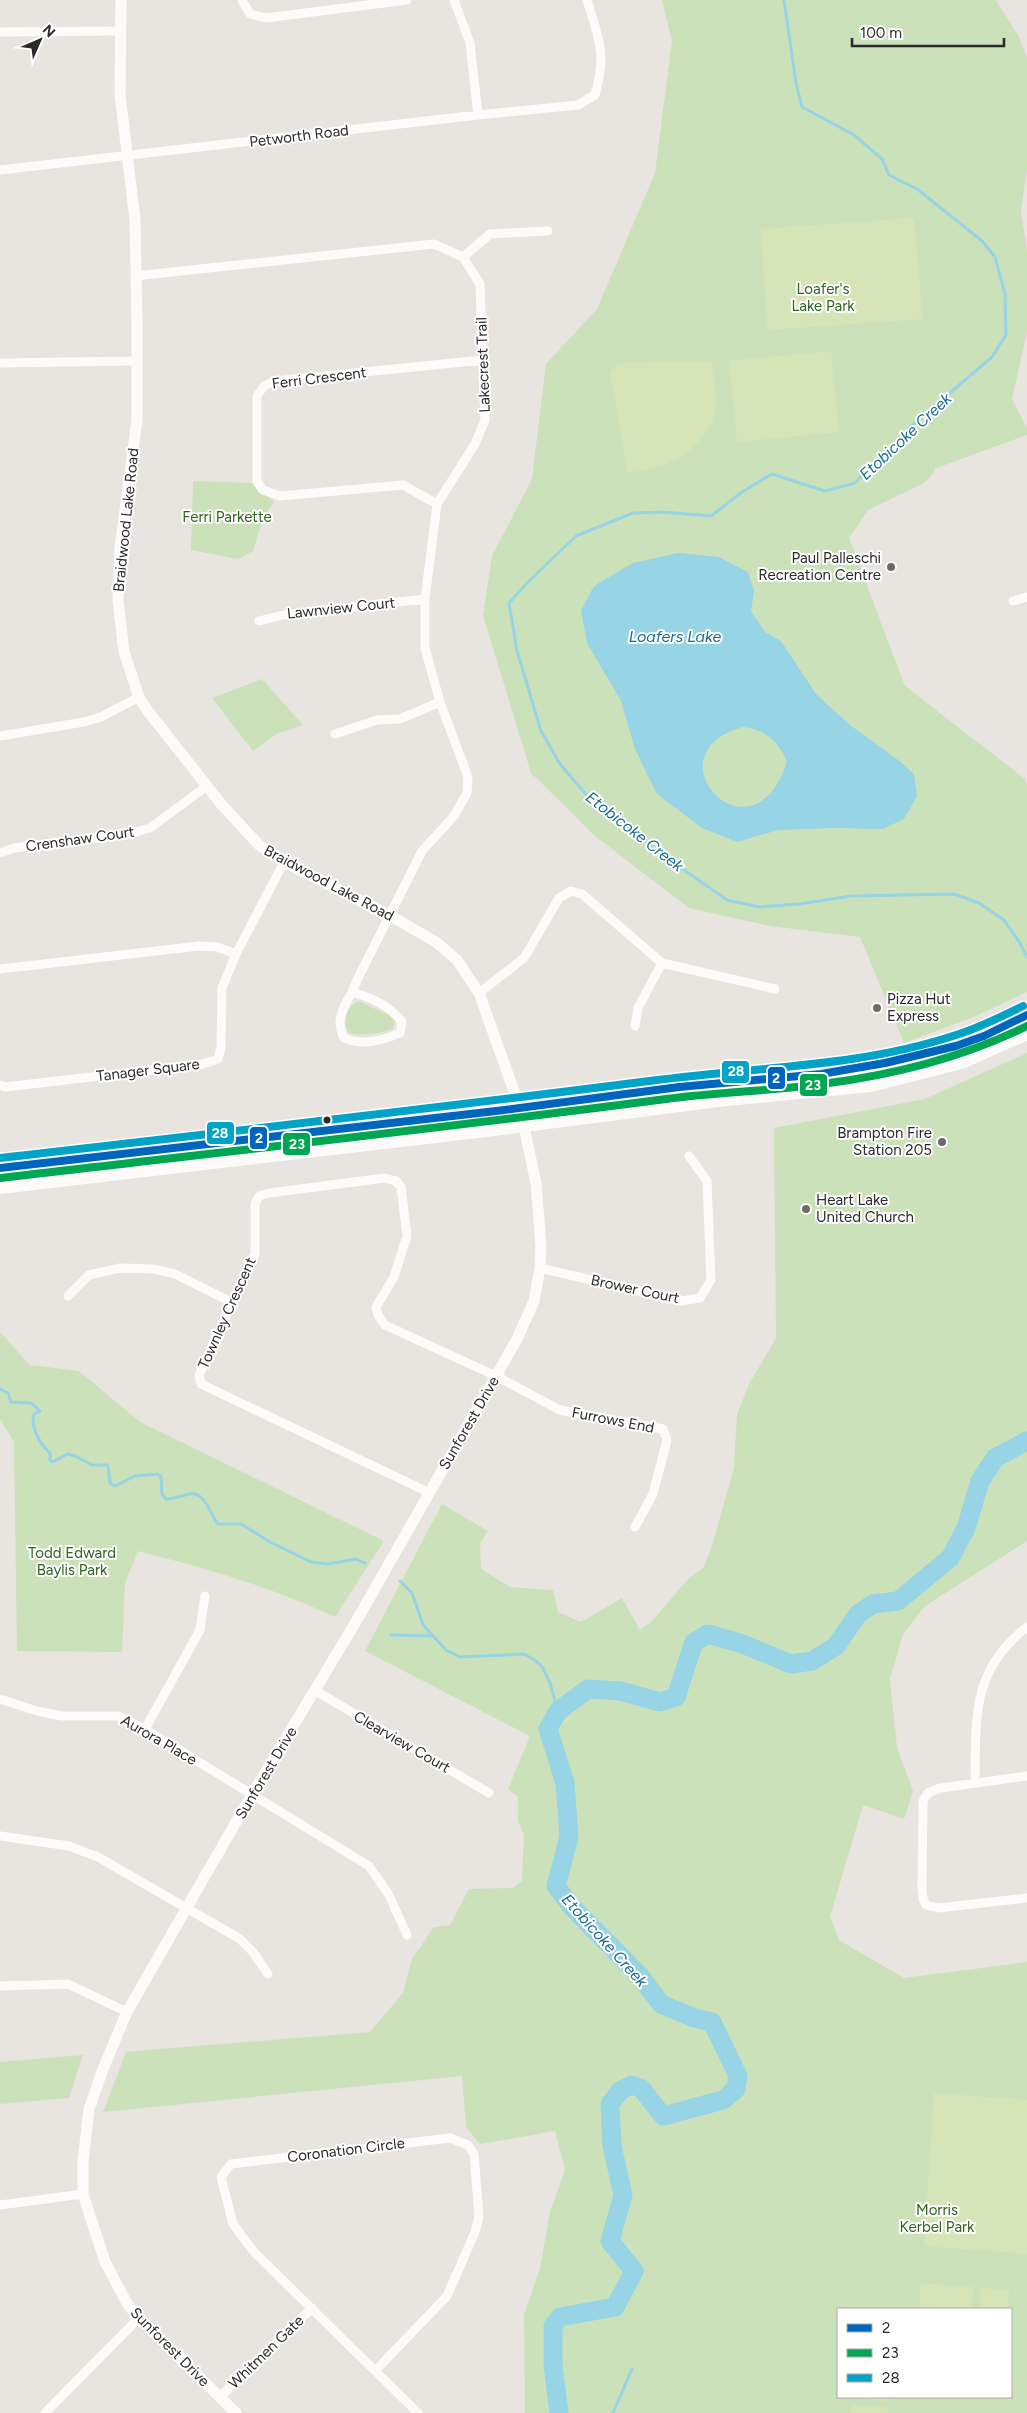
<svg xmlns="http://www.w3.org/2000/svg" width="1027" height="2413" font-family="Figtree,sans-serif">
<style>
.green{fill:#cbe1ba;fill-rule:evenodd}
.pitch{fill:#d6e5b8}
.water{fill:#97d4e6;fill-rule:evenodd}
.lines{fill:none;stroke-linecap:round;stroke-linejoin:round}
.stream{stroke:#97d4e6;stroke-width:3}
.river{stroke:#97d4e6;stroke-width:19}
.minor{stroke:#fcfbfa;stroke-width:9}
.tertiary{stroke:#fcfbfa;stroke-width:11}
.secondary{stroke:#fcfbfa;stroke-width:14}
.bus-1-casing{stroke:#fff;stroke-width:11}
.bus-2-casing{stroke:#fff;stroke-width:11}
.bus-3-casing{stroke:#fff;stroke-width:11}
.bus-1{stroke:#0065bd;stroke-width:8}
.bus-2{stroke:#00a651;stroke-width:8}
.bus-3{stroke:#02a3c6;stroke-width:8}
.poi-dot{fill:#6c6b6a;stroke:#fff;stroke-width:2}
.bus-dot{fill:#2a2a2a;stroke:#fff;stroke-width:2}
.labels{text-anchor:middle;stroke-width:4;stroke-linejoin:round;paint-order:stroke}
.street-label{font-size:15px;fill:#2a2a2a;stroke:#fff}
.park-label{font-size:15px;fill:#2e631d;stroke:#fff}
.poi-label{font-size:15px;fill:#2a2a2a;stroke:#fff;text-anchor:end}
.water-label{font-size:16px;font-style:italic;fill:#146b93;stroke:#fff}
.line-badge{stroke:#fff;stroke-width:2}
.badge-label{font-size:14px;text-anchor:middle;font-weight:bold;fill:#fff}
</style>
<rect width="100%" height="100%" fill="#e8e4e0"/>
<path class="green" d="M662 0H996L1019 37 1027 57V169L1021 211 1027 250V332L1012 399 1027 428V435L934 469V472L924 483 868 510 849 538 905 686 1025 779 1027 784V992L976 1016 904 1043 860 937 770 926 689 908 595 836 531 773 483 615 492 556 532 479 546 364 597 309 655 173 672 41Z
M193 481 253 483 274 502 263 518 253 551 238 559 191 550Z
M262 679 303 725 276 734 253 751 212 698Z
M358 1001 391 1016 395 1022 393 1028C384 1034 359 1036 349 1033 341 1021 347 1007 358 1001Z
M1027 1053V1541L925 1606 903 1634 890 1679 897 1748 913 1791 904 1819 863 1805 830 1917 839 1940 904 1978 1027 1962V2413H525L524 2315 540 2268 550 2212 565 2170 555 2131 480 2144 466 2127 462 2076 103 2112 126 2052 370 2032 403 1993 412 1959 434 1927 450 1925 469 1889 513 1888 522 1881 524 1835 518 1821V1797L508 1789 530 1736 365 1651 442 1504 488 1531 480 1543 481 1569 510 1587 553 1590 558 1612 581 1622 622 1598 640 1630 651 1622 688 1579 703 1568 711 1549 734 1468 737 1414 749 1384 776 1338 774 1128 925 1099ZM838 2309H1011V2397H838Z
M0 1332 30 1365 79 1371 140 1422 384 1541 335 1617C272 1587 205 1568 138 1551L125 1583 122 1652 17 1651 14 1442 0 1419Z
M83 2055 69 2098 0 2104V2062Z"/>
<path class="pitch" d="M914 218 923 319 767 330 761 229Z
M831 351 839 432 737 442 729 361Z
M712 362C714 376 716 390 716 405 714 436 685 458 658 467 649 471 637 471 627 472L610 372 619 363Z
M934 2093 1027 2100V2254L924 2246Z
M921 2283 973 2287 972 2309H919Z
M980 2288 1009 2290 1008 2309H979Z
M852 2397H889L888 2401Z
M852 2405 888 2408 887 2413H851Z"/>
<path class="water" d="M678 553 719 557 748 572 754 591 751 611 765 632 781 641 816 694 850 725 898 760 914 774 917 796 904 819 883 829 834 828 778 830 737 842 702 828 657 794 635 749 621 701 587 643 581 610 594 586 633 563ZM743 727C765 729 779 742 787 762 753 869 645 754 743 727Z"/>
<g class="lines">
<path class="stream" d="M784 0 796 83 802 107 854 135 882 159 889 175 917 189 982 241 995 257 1005 294 1006 335 992 357 909 428 855 483 825 491 772 474 742 492 711 516 663 512 633 513 576 536 528 582 509 603 517 651 541 731 560 764 589 798 654 849 727 900 760 907 799 904 851 896 954 894 979 903 1004 920 1020 943 1027 957
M0 1389 8 1393 11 1402 31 1403 40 1411 34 1414C30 1428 41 1445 50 1453V1460L52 1462 68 1454 75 1456 92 1465H108L110 1483 115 1486 135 1476 158 1474 161 1477 162 1494 166 1499C174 1499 181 1496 189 1494 206 1491 210 1515 218 1524H241L270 1542 311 1562 328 1564 356 1559 365 1563
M400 1581 412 1593 423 1625 446 1650 460 1657 524 1654 536 1661 543 1668 550 1683 558 1711
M391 1635 432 1636
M613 2413 632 2369"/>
<path class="river" d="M559 2413 553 2365V2326L560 2317 615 2307 634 2271 610 2241 623 2195 612 2146 610 2104 620 2091 631 2085 641 2088 663 2116 723 2100 736 2089 738 2076 712 2022 694 2018 661 2004 640 1976 571 1906 556 1886 569 1837 565 1783 548 1729 558 1711 588 1689 620 1691 660 1702 676 1697 694 1642 708 1634 740 1643 791 1664 812 1661 836 1646 858 1614 873 1604 898 1601 950 1558 966 1528 980 1481 995 1458 1027 1441"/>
<path class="minor" d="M242 0 250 14 266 18 407 0
M454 0 470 43 478 115
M0 32 119 31
M0 170 478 115 578 105 595 95C607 53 599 40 587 0
M463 257 490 234 548 231
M135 276 434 244 463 257 480 284 485 420 475 444 437 504 425 599V648L440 702 468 777 467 793 454 816 422 851 357 980 352 992
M0 363 136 361
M437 504 403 485 280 496 263 490 257 482V396L264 386 275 381 483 360
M1013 601 1027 597
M259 621 283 615 425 599
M335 734 377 720 400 719 440 702
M0 736 84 722 101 717 139 697
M0 853 14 848 129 834 150 828 207 786
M0 969 199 946 217 947 236 954
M352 992C372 998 389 1005 402 1022L400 1033C382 1041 362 1046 344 1038 335 1020 343 1008 352 992Z
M479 993 524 958 559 898 571 891 582 894 662 963 775 989
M635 1026 638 1008 662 963
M0 1085 5 1087 203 1064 218 1059 221 1048 222 988 236 954 284 862
M540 1268 681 1301 700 1298 711 1280 707 1181 689 1156
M68 1296 89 1275 120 1268 154 1269 175 1274 231 1302
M430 1493 201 1384 199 1375 255 1254V1204L259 1196 269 1193 385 1178 396 1181 401 1187 407 1236 394 1277 376 1307 378 1315 385 1325 496 1376 560 1410 663 1429 667 1440 653 1494 635 1527
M316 1691 489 1793
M0 1699 37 1711 62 1716H118L145 1729 369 1866 389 1895 407 1935
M145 1729 200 1630 205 1596
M1027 1776 940 1788 928 1793 923 1801 922 1887 923 1899 926 1905 938 1908 1027 1898
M975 1782C976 1719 971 1670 1027 1627
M0 1836 69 1846 98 1857 240 1939 253 1952 268 1974
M0 1986 68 1984 127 2012
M0 2205 83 2194
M376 2370 447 2296 475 2232 479 2217 474 2154 468 2145 450 2138 231 2164 221 2177 233 2224 254 2252 418 2413
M220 2397 312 2308
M45 2413 139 2318"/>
<path class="tertiary" d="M121 0 120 94 135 220 137 321V420L120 548 118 601 124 652 139 697 147 710 222 805 259 845 284 862 389 915 436 942 457 960 479 993 520 1108 536 1183 541 1246 540 1268 534 1301 517 1339 357 1620 251 1796 127 2012 103 2069 89 2109 83 2161V2194L105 2262 128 2305 139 2318 236 2413"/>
<path class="secondary" d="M0 1168 496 1111 679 1087 821 1074 885 1063 956 1046 984 1036 1027 1015
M0 1187 495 1129 718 1100 871 1085 961 1062 1027 1033"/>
<defs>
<path id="bus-1" d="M0 1168 496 1111 679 1087 821 1074 885 1063 956 1046 984 1036 1027 1015"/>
<path id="bus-2" d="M1 1178C223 1152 444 1128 666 1099 718 1092 770 1091 822 1084 893 1075 962 1058 1027 1026"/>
<path id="bus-3" d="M0 1158C219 1133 439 1108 657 1080 757 1067 860 1067 956 1035 979 1028 1001 1017 1023 1006"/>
</defs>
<use href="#bus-1" class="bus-1-casing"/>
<use href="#bus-2" class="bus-2-casing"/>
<use href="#bus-3" class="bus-3-casing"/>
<use href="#bus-1" class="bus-1"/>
<use href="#bus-2" class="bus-2"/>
<use href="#bus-3" class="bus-3"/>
</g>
<g class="poi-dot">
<circle cx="891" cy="567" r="5"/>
<circle cx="877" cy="1008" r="5"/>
<circle cx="942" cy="1142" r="5"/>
<circle cx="806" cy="1209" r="5"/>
</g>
<circle class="bus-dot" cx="327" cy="1120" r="4.5"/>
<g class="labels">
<g class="street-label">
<text transform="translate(299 136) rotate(-7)" y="5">Petworth Road</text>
<text transform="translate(483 365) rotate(-92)" y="5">Lakecrest Trail</text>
<text transform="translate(319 378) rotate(-7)" y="5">Ferri Crescent</text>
<text transform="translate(126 520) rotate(-84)" y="5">Braidwood Lake Road</text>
<text transform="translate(341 608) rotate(-6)" y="5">Lawnview Court</text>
<text transform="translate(80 839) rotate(-8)" y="5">Crenshaw Court</text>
<text transform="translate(329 883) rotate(28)" y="5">Braidwood Lake Road</text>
<text transform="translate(148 1070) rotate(-7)" y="5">Tanager Square</text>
<text transform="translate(635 1289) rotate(12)" y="5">Brower Court</text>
<text transform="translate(227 1313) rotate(-66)" y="5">Townley Crescent</text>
<text transform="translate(613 1420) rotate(11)" y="5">Furrows End</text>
<text transform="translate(469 1423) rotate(-60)" y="5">Sunforest Drive</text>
<text transform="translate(159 1740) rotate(30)" y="5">Aurora Place</text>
<text transform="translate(402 1742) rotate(30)" y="5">Clearview Court</text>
<text transform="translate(266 1773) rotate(-59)" y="5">Sunforest Drive</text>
<text transform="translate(346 2150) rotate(-7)" y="5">Coronation Circle</text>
<text transform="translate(170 2347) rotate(45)" y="5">Sunforest Drive</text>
<text transform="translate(266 2352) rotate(-44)" y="5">Whitmen Gate</text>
</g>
<g class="park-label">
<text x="823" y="294">Loafer's<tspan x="823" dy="17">Lake Park</tspan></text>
<text x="227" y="522">Ferri Parkette</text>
<text x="72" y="1558">Todd Edward<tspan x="72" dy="17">Baylis Park</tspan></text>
<text x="937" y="2215">Morris<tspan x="937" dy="17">Kerbel Park</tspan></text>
</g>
<g class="poi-label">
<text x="881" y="563">Paul Palleschi<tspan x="881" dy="17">Recreation Centre</tspan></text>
<text x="887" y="1004" text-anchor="start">Pizza Hut<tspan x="887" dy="17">Express</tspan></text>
<text x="932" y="1138">Brampton Fire<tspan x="932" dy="17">Station 205</tspan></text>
<text x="816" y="1205" text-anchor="start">Heart Lake<tspan x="816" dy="17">United Church</tspan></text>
</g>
<g class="water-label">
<text transform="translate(905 436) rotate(-43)" y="6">Etobicoke Creek</text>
<text x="675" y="642">Loafers Lake</text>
<text transform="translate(635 831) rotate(38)" y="6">Etobicoke Creek</text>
<text transform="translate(605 1940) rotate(48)" y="6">Etobicoke Creek</text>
</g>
</g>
<g class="line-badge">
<rect x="721" y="1060" width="29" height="24" rx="5" fill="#02a3c6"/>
<rect x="767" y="1066" width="19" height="24" rx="5" fill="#0065bd"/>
<rect x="799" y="1073" width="29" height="24" rx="5" fill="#00a651"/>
<rect x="206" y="1121" width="29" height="24" rx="5" fill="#02a3c6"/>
<rect x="249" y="1126" width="19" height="24" rx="5" fill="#0065bd"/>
<rect x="282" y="1132" width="29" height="24" rx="5" fill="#00a651"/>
</g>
<g class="badge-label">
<text x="736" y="1076">28</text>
<text x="776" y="1083">2</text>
<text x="813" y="1090">23</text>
<text x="220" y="1138">28</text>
<text x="259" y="1143">2</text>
<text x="297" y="1149">23</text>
</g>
<rect x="837" y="2308" width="175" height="90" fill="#ffffff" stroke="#aaaaaa"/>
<rect x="847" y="2324" width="25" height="8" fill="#0065bd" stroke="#aaaaaa"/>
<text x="882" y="2333" font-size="15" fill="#2a2a2a">2</text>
<rect x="847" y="2349" width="25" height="8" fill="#00a651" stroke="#aaaaaa"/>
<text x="882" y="2358" font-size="15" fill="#2a2a2a">23</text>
<rect x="847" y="2374" width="25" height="8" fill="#02a3c6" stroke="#aaaaaa"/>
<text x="882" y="2383" font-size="15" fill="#2a2a2a">28</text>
<g transform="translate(40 40) rotate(45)" stroke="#ffffff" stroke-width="4" paint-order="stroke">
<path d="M0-4L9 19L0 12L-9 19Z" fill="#2a2a2a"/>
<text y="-8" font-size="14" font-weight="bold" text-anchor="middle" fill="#2a2a2a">N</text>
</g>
<path d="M852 38v8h152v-8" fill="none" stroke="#2a2a2a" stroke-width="2.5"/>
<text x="860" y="38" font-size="15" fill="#2a2a2a" stroke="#ffffff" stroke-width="4" paint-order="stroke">100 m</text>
</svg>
